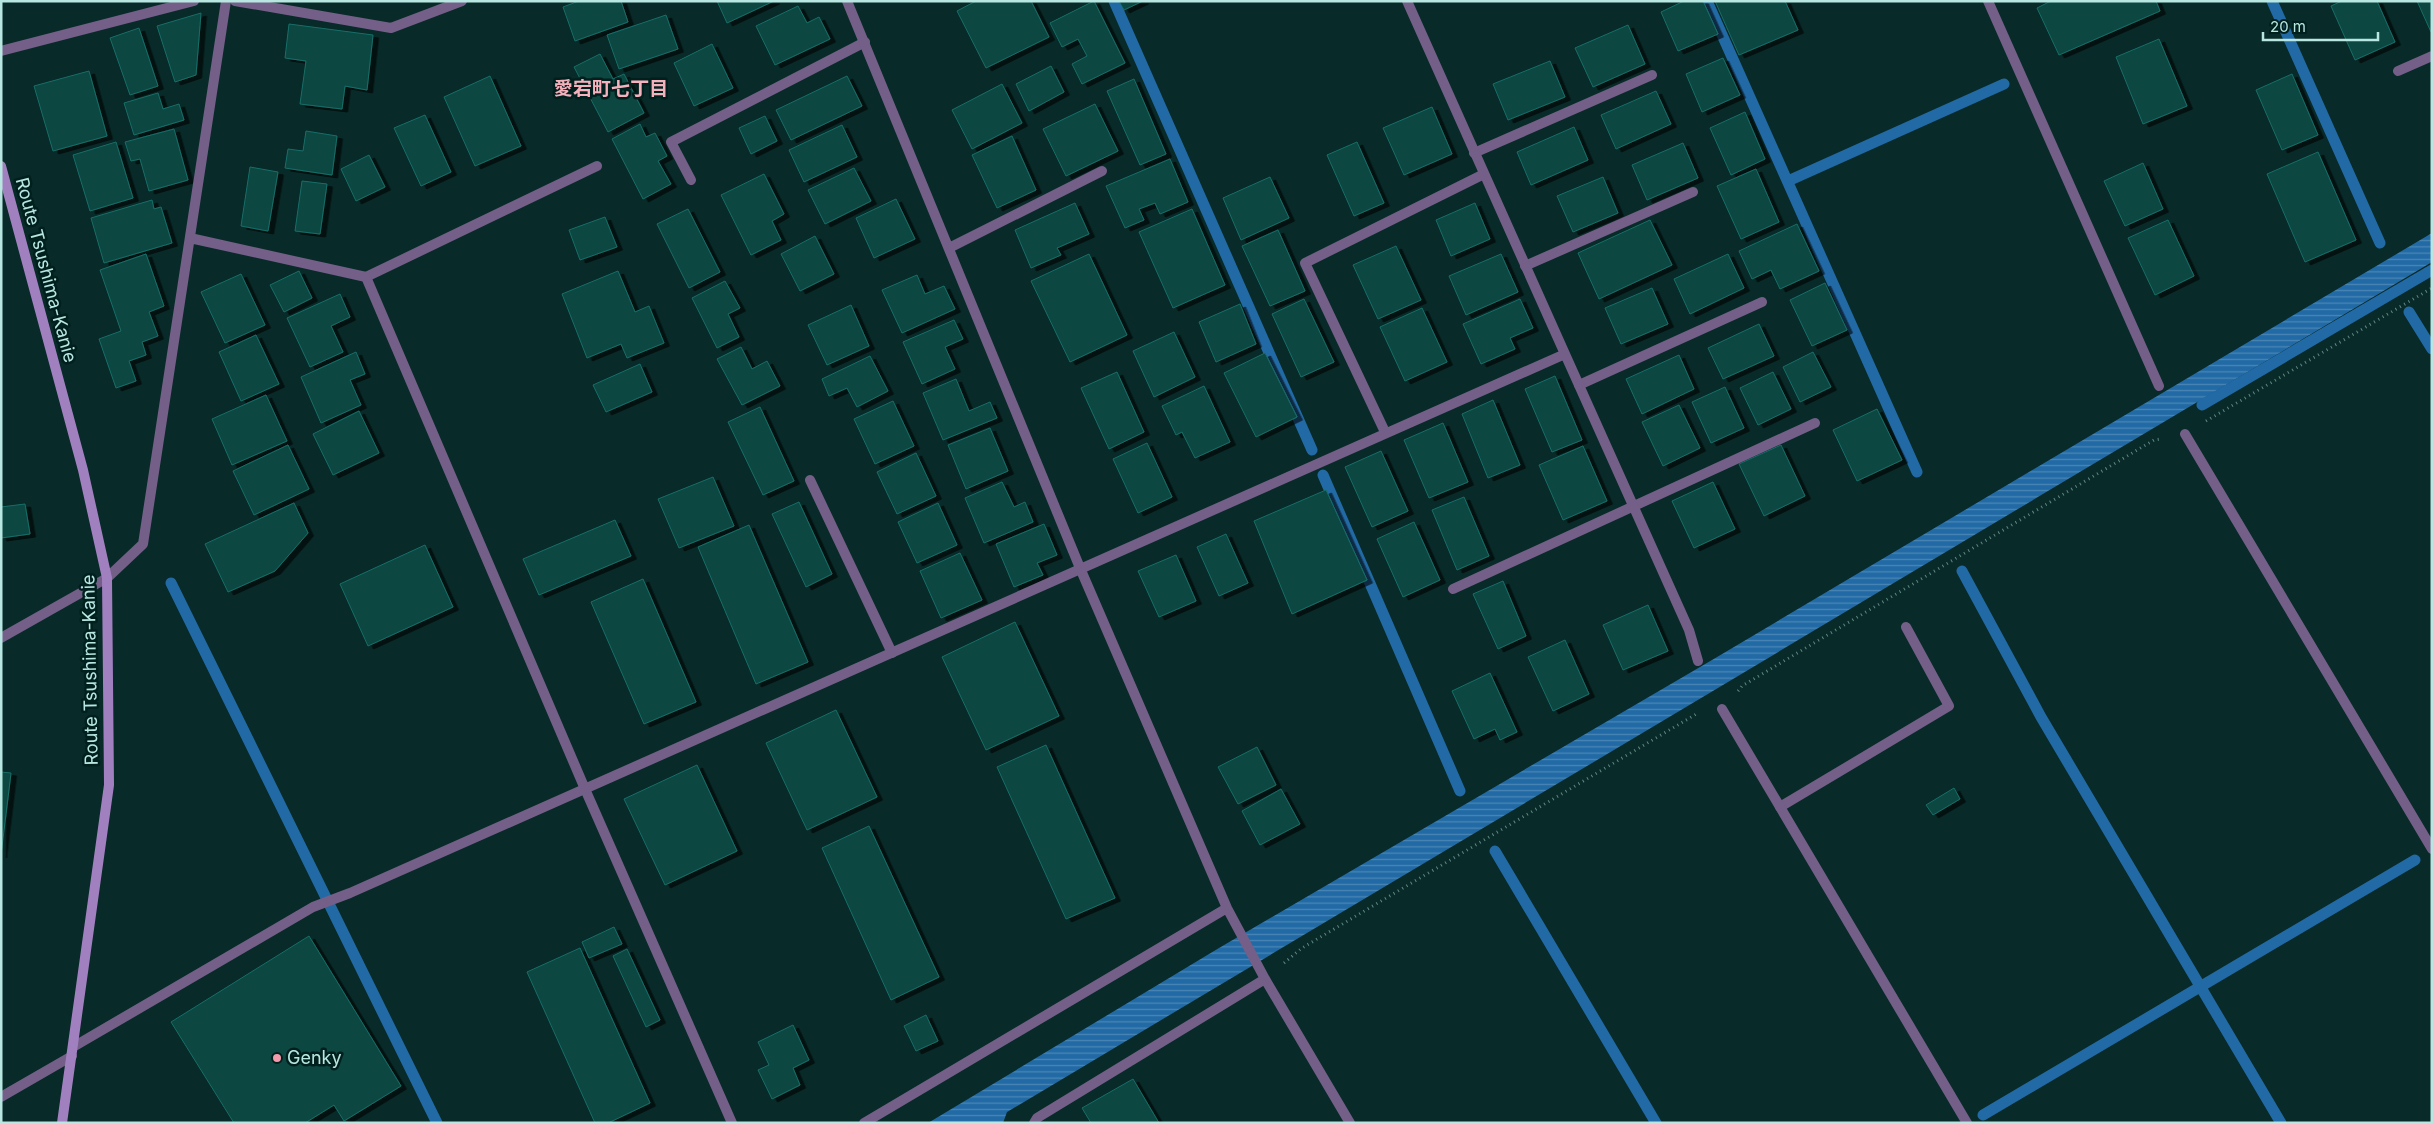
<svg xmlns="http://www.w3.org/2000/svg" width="2433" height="1124" font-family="Inter,'Noto Sans JP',sans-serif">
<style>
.water{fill:url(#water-rules)}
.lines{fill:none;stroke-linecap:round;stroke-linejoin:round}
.stream{stroke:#226aa5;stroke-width:11}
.building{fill:#0b4743;stroke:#186e68;filter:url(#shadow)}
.path{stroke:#608985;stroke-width:3;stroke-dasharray:1 4;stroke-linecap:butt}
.lane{stroke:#735f87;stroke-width:10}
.street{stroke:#735f87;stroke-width:10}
.secondary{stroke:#a180bf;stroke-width:10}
.poi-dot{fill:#f39aab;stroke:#00201e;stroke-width:2}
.labels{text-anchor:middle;stroke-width:5;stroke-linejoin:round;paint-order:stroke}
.street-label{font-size:18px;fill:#b8e7e2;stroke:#00201e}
.poi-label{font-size:18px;fill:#b8e7e2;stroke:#00201e;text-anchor:start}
.neighbourhood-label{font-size:19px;font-weight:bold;fill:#f5b2bd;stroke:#00201e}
</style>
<defs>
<pattern id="water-rules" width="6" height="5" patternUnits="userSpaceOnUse" patternTransform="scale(1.25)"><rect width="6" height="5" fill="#226aa5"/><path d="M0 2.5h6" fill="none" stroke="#4a86b5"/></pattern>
<filter id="shadow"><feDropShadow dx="5.5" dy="3" stdDeviation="0" flood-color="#0009"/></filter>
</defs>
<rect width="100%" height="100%" fill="#082a28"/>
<path class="water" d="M2432 233V262L1007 1112 1003 1123H928L1219 948 1712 660Z"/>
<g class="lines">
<path class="stream" d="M1114 1 1312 450
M1707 1 1917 472
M2272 1 2380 243
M1788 181 2004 84
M2409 312 2432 349
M2202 405 2432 270
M1323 475 1460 791
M1962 571 2041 717 2281 1123
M171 583 437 1123
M1495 851 1656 1123
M1983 1115 2415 860"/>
</g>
<path class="building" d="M579 1H621L628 22 575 41 563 7Z
M717 1H774L727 23Z
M976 1H1031L1049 37 986 68 957 11Z
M1094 1 1125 63 1082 84 1072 64 1087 56 1078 39 1062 47 1050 23Z
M1119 1H1143L1124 10Z
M1684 1H1703L1718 34 1678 51 1661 12Z
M1715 1H1785L1798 30 1739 55Z
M2051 1H2156L2160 11 2059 55 2037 8Z
M2342 1H2377L2395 42 2355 60 2331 6Z
M2417 1H2432V31L2431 32Z
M798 6 807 23 819 17 830 39 775 65 756 26Z
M201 13 196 75 175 82 157 26Z
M666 15 678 49 619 69 607 35Z
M289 24 373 35 367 90 345 86 342 109 300 104 306 61 285 58Z
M1628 25 1645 64 1593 87 1575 48Z
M139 28 158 86 130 95 110 38Z
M2159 39 2187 106 2143 124 2116 57Z
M712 44 733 88 694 106 674 63Z
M600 54 613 79 624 74 644 113 608 132 574 67Z
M1723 58 1740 95 1702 112 1686 74Z
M1550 61 1565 97 1508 120 1493 84Z
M1051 66 1064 92 1029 111 1016 84Z
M89 71 107 136 53 151 34 86Z
M2292 74 2318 135 2282 150 2256 90Z
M490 76 521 146 475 166 444 97Z
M847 76 862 106 791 140 776 110Z
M1134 79 1166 154 1140 165 1107 91Z
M1002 84 1022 123 972 149 952 110Z
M1656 91 1671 124 1616 149 1601 115Z
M158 93 163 109 179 104 184 120 134 135 124 103Z
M1095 104 1118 151 1066 176 1043 129Z
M1432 107 1452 154 1404 175 1383 128Z
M1745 112 1765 159 1731 175 1710 128Z
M425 115 451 172 421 186 394 128Z
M765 116 777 141 751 154 739 128Z
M640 124 646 137 655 133 667 156 658 161 671 184 643 199 612 139Z
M842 125 857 157 804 182 789 150Z
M1574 127 1588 160 1531 185 1517 152Z
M174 129 188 180 149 191 140 159 131 161 125 142Z
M306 131 337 136 332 175 285 168 288 149 303 151Z
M1012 136 1036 190 997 208 972 155Z
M116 142 133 198 90 211 73 155Z
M1357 142 1384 203 1354 216 1327 155Z
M1683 143 1698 178 1647 200 1632 165Z
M2318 152 2356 240 2305 262 2267 174Z
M369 155 385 187 356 201 341 169Z
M1170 159 1188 202 1160 214 1155 203 1139 209 1144 220 1125 228 1106 186Z
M2143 163 2163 209 2125 226 2104 181Z
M250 167 278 172 268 231 241 226Z
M854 168 871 201 825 224 808 190Z
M1756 169 1779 222 1741 239 1717 186Z
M764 174 784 214 772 221 781 240 751 255 721 195Z
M1270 177 1289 218 1241 240 1223 198Z
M1603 177 1618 213 1573 232 1557 196Z
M302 181 327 184 320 234 295 231Z
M896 199 915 239 874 258 856 218Z
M152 200 154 209 161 207 172 243 104 263 91 218Z
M1075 203 1089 234 1057 248 1061 255 1031 268 1015 230Z
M1475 203 1490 239 1451 256 1436 220Z
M688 209 720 272 689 288 657 224Z
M1192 209 1225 285 1173 308 1139 232Z
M605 217 617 247 580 260 569 230Z
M1650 220 1672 265 1599 299 1578 253Z
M2168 220 2194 276 2155 295 2128 238Z
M1797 224 1819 271 1780 289 1771 270 1752 279 1739 251Z
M1278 230 1305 291 1270 306 1242 246Z
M815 236 834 274 800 291 781 254Z
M1396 246 1421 300 1378 319 1353 265Z
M146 254 164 306 149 312 158 336 142 342 146 355 129 361 136 381 116 388 99 339 121 331 100 270Z
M1089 254 1127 335 1070 362 1031 281Z
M1501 254 1518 292 1466 315 1449 276Z
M1728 254 1744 288 1690 314 1674 279Z
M299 271 312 298 284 312 270 285Z
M618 271 635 312 649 306 664 343 627 358 621 344 587 358 562 294Z
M241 274 265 325 225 343 201 292Z
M917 275 925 294 944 286 955 309 902 333 882 290Z
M725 281 740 308 728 314 739 337 717 348 692 298Z
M1825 283 1847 330 1812 346 1790 300Z
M1652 288 1668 324 1621 344 1605 308Z
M340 294 350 317 331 326 343 352 310 367 287 318Z
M1304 299 1334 362 1301 377 1272 314Z
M1520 299 1533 328 1510 338 1515 349 1481 364 1463 324Z
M1240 304 1256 344 1216 362 1199 322Z
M851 305 869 346 827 365 808 325Z
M1422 308 1447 362 1405 381 1380 327Z
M954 320 963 339 945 347 955 369 922 384 903 342Z
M1759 324 1774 356 1723 379 1708 348Z
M1174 332 1195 377 1154 397 1133 351Z
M256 335 279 384 241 401 219 352Z
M741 347 752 369 767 361 780 386 742 405 717 359Z
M356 352 365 374 350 380 361 405 321 423 301 377Z
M1813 352 1831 387 1800 402 1783 367Z
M1265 353 1297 417 1256 437 1224 373Z
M1679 355 1694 389 1642 414 1626 379Z
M870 356 888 391 857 407 847 388 829 396 822 379Z
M640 364 652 392 606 412 593 385Z
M1117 372 1144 432 1109 449 1081 388Z
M1773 372 1791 409 1758 425 1740 388Z
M1555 376 1582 440 1552 452 1525 389Z
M956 379 969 411 990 402 997 418 943 440 923 393Z
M1204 386 1230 442 1195 458 1182 432 1176 435 1162 406Z
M1725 387 1744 428 1711 443 1692 402Z
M266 395 287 441 232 465 212 419Z
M1493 400 1520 465 1488 478 1462 414Z
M893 401 914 446 875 464 854 419Z
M1679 405 1700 448 1663 466 1642 422Z
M760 407 794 481 763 495 728 422Z
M1877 409 1902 460 1857 481 1833 430Z
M359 411 379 453 333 475 313 434Z
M1443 423 1468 482 1429 498 1404 440Z
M990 428 1008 471 966 489 948 445Z
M1147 443 1172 497 1138 513 1113 459Z
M288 445 309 489 254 515 233 471Z
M1781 445 1805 496 1764 516 1739 464Z
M1583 446 1607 501 1563 520 1539 465Z
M1381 451 1408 511 1372 527 1345 467Z
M916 453 936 496 897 514 877 472Z
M713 477 734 526 679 548 658 499Z
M1002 482 1014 507 1025 502 1033 522 984 543 965 498Z
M1713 482 1735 529 1694 548 1672 501Z
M1326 490 1367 580 1292 614 1254 521Z
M1464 497 1489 556 1457 570 1432 510Z
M799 502 832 574 806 587 772 514Z
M294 503 308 533 275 571 228 592 205 544Z
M938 503 957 545 917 563 898 522Z
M25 504 30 534 1 538V507Z
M615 520 631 556 539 595 523 559Z
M1414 522 1440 580 1403 597 1377 539Z
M1044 524 1057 555 1037 563 1043 575 1014 587 996 544Z
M749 525 808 662 756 684 698 547Z
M1226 534 1248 583 1219 596 1197 547Z
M425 545 453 607 368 646 340 584Z
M960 553 982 600 941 618 920 571Z
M1176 555 1196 601 1159 617 1138 571Z
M643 579 696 702 644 724 591 602Z
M1503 581 1526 636 1498 649 1473 594Z
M1648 605 1668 651 1623 670 1603 625Z
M1015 622 1059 716 986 750 942 657Z
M1565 640 1589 694 1553 711 1528 657Z
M1490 673 1517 732 1500 740 1495 729 1474 739 1452 691Z
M836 710 877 797 807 830 766 743Z
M1046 745 1115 898 1066 919 997 767Z
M1257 747 1276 785 1238 804 1218 767Z
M697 765 737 851 665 885 624 799Z
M1 772 11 773 1 855Z
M1954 788 1960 799 1933 815 1926 805Z
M1281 789 1300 824 1260 845 1242 811Z
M869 826 939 977 891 1000 822 848Z
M614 927 622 944 589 958 582 942Z
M309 936 401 1086 344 1121 334 1105 305 1123H234L171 1022Z
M580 948 650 1103 608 1123H595L527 972Z
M627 949 660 1020 646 1027 613 956Z
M926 1015 938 1041 916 1051 904 1026Z
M793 1025 809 1060 793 1068 800 1085 772 1099 758 1070 769 1065 758 1042Z
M1133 1079 1159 1123H1091L1082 1108Z"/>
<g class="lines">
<path class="path" d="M2206 421 2432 288
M1738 691 1742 686 2154 440 2161 439
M1284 963 1302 948 1698 713"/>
<path class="lane" d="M235 1 391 28 462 1
M2398 71 2432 56
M1474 153 1652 75
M691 180 671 142 865 42
M1525 266 1693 192
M366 277 597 166
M1579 385 1762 302
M810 480 892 653
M1453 589 1815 423
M1780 807 1949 706 1906 627"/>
<path class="street" d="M847 1 1080 568 1227 908 1265 979 1350 1123
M1407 1 1565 354
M1988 1 2159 386
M1 51 194 1
M190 238 366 277 585 789 732 1123
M949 248 1102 171
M1385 432 1305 263 1484 174
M2185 434 2432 849
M1 638 107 578 143 544 226 1
M1722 709 1967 1123
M73 1047 313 907 350 893 1565 354 1689 630 1698 661
M1 1097 72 1056
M864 1123 1227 908
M1034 1123 1037 1118 1265 979"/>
<path class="secondary" d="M1 166 83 470 107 578 109 785 62 1123"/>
</g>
<circle class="poi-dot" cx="277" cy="1058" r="5"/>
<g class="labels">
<g class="street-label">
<text transform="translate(46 270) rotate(75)" y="6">Route Tsushima-Kanie</text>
<text transform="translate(90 670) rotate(-91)" y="6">Route Tsushima-Kanie</text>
</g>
<g class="poi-label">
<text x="287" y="1064">Genky</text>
</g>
<g class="neighbourhood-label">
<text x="611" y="95">愛宕町七丁目</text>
</g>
</g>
<rect width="2433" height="1124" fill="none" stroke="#b8e7e2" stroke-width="5"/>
<path d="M2263 32v8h115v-8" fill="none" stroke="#b8e7e2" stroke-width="2.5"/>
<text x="2270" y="32" font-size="15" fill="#b8e7e2" stroke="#00201e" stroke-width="4" paint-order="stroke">20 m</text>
</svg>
